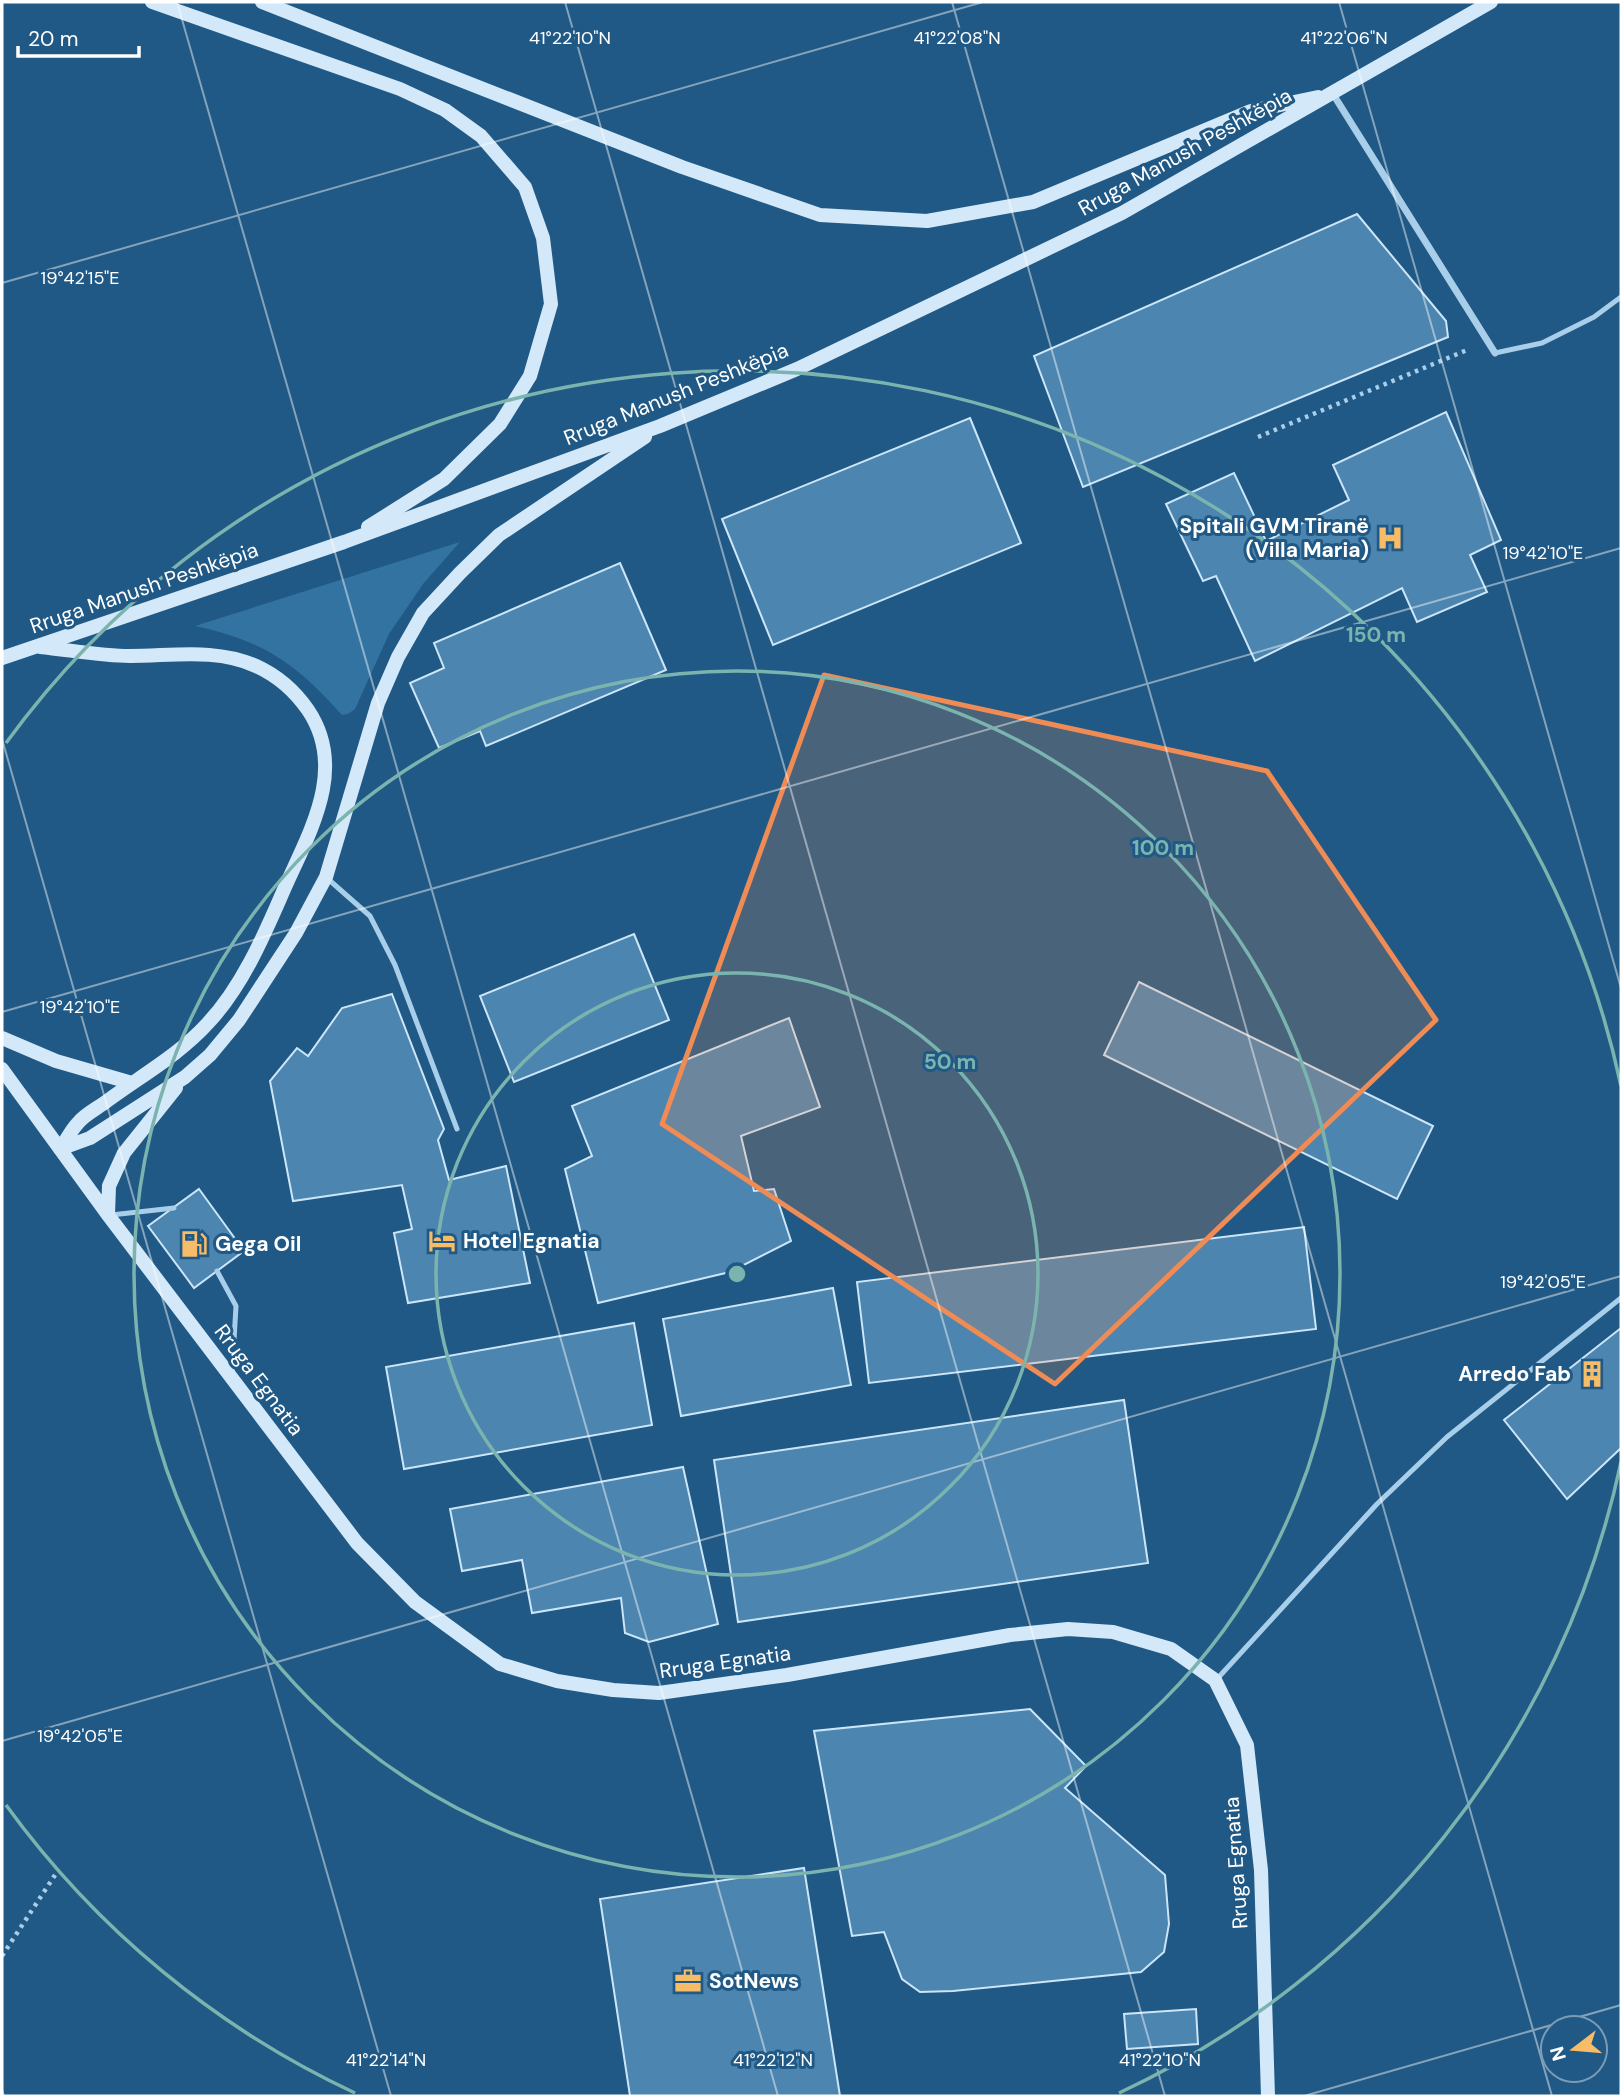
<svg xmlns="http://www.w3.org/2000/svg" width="1623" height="2098" font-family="'DM Sans',sans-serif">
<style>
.green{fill:#3373a2}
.building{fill:#4c85b0;stroke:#cce5f7;stroke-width:2}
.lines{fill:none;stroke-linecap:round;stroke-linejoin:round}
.path{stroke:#a8ceea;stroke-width:4.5;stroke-dasharray:3.5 5;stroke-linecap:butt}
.lane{stroke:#a8ceea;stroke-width:5}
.street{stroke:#a8ceea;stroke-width:7}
.secondary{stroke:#d3e8f8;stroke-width:14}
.marked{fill:#ef8b55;fill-opacity:0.2;stroke:#ef8b55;stroke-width:5;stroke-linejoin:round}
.ticks{fill:none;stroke:#fff;stroke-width:2;stroke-opacity:0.45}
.ring{fill:none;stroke:#7bb4af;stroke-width:3.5}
.labels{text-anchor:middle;stroke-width:6;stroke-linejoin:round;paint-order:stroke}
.street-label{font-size:21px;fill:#fff;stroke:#205985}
.poi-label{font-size:21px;font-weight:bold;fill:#fff;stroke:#205985;text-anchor:start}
.ticks-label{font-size:18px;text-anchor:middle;fill:#fff;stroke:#205985;stroke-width:6;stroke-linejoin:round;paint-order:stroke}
.centre{fill:#7bb4af;stroke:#205985;stroke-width:3.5}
.ring-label{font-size:21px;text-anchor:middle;font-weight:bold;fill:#7bb4af;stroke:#205985;stroke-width:6;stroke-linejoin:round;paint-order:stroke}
</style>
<rect width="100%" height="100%" fill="#205985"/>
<path class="green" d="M460 542 423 584 389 634 355 709 348 714 342 715C296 663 264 641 195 626Z"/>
<path class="building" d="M1357 214 1446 321 1448 337 1083 487 1034 356Z
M1446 412 1501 540 1470 555 1487 592 1417 622 1402 588 1255 661 1216 576 1203 581 1166 504 1234 473 1266 541 1349 500 1333 465Z
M970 418 1021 543 773 645 722 519Z
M620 563 666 670 486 746 480 731 439 748 410 683 444 668 434 643Z
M634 934 669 1020 514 1082 480 996Z
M1139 982 1433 1126 1397 1199 1104 1055Z
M392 994 444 1129 438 1140 449 1180 506 1166 530 1283 408 1303 394 1233 412 1229 402 1185 293 1201 270 1081 297 1048 308 1056 342 1008Z
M789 1018 820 1107 741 1136 754 1191 774 1189 791 1241 730 1272 598 1303 565 1169 592 1156 572 1106Z
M199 1189 244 1251 194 1288 148 1226Z
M1304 1227 1316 1329 869 1383 857 1282Z
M833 1288 851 1385 681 1416 663 1319Z
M634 1323 652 1425 404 1469 386 1367Z
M1621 1328V1448L1567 1499 1504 1420Z
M1124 1400 1148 1563 738 1622 714 1460Z
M683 1467 718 1624 649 1642 625 1633 621 1598 532 1613 522 1560 462 1571 450 1509Z
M1030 1709 1086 1766 1065 1788 1165 1875 1169 1924 1164 1952 1141 1972 953 1991 920 1992 902 1979 884 1932 852 1936 814 1731Z
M804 1868 840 2096H630L600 1899Z
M1196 2009 1198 2044 1127 2049 1124 2014Z"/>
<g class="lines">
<path class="path" d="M1258 437 1467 350
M2 1956 55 1875"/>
<path class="lane" d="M1495 353 1542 343 1594 317 1621 297
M328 879 370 916 395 965 457 1129
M111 1215 174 1208
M217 1271 236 1306 232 1374
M1217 1679 1377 1504 1447 1437 1621 1298"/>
<path class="street" d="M1333 94 1495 353"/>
<path class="secondary" d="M152 2 400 89 445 110 481 136 525 187 543 238 551 304 530 376 500 424 444 479 368 527
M262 2 682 167 820 215 927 221 1033 202 1251 111 1318 97
M40 647C70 650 101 656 130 656 173 656 216 648 256 666 278 676 294 690 308 710 349 771 307 836 282 894 263 938 241 988 208 1023 179 1055 142 1075 107 1101 98 1108 85 1114 78 1123 71 1130 66 1141 60 1149
M2 658 344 542 660 426 797 369 1122 213 1491 2
M2 1038 56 1061 132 1083
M2 1069 108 1215 357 1543 415 1602 500 1664 557 1681 613 1690 659 1693 787 1675 1010 1635 1068 1629 1113 1632 1171 1649 1215 1680 1247 1745 1261 1870 1268 2096
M60 1149 90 1138 185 1077 210 1055 239 1020 296 933 326 877 378 703 398 657 423 613 460 573 499 535 645 437
M108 1215 109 1186 124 1153 176 1088"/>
</g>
<path class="marked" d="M824 675 1267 771 1436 1020 1055 1384 662 1124Z"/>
<path class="ticks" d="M177 2 778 2096M565 2 1165 2096M952 2 1552 2096M1339 2 1621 988M2 283 983 2M2 739 391 2096M2 1012 1621 548M2 1741 1621 1276M2 2089 4 2096M1304 2096 1621 2005"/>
<g class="ring">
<circle cx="737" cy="1274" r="301"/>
<circle cx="737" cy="1274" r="603"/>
<path d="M1621 1462A904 904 0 0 1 1119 2093M355 2093A904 904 0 0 1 6 1805M6 743A904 904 0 0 1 1621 1086"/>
</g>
<defs>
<symbol id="hospital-bare" viewBox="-9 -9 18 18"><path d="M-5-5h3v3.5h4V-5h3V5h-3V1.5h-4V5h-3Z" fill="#f7bc68" stroke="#205985" stroke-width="2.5" paint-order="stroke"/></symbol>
<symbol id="hotel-bare" viewBox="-9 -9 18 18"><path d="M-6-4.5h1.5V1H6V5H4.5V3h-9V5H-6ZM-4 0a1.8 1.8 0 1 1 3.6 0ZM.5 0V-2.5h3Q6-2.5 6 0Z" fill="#f7bc68" stroke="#205985" stroke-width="2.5" paint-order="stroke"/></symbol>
<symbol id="fuel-bare" viewBox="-9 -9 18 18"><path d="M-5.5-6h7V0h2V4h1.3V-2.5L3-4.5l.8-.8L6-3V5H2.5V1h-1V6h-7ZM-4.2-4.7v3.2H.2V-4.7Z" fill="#f7bc68" stroke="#205985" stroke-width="2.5" paint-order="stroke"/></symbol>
<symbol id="building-bare" viewBox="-9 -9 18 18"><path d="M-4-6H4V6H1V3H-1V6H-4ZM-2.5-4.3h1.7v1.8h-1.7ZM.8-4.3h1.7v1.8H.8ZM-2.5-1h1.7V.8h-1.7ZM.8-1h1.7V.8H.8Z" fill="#f7bc68" stroke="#205985" stroke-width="2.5" paint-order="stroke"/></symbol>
<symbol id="office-bare" viewBox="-9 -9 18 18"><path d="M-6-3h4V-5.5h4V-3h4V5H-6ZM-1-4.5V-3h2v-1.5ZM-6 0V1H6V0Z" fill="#f7bc68" stroke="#205985" stroke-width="2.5" paint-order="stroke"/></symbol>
</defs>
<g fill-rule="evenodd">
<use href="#hospital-bare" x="1371" y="519" width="38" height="38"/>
<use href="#hotel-bare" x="423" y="1222" width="38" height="38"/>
<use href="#fuel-bare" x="175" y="1225" width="38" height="38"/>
<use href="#building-bare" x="1573" y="1355" width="38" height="38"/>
<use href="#office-bare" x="669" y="1962" width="38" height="38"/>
</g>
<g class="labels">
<g class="street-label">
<text transform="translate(1185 152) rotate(-29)" y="7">Rruga Manush Peshkëpia</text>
<text transform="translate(676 394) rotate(-22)" y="7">Rruga Manush Peshkëpia</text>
<text transform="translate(144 588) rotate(-19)" y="7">Rruga Manush Peshkëpia</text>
<text transform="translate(259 1380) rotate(53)" y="7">Rruga Egnatia</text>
<text transform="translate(725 1662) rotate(-8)" y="7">Rruga Egnatia</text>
<text transform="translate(1236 1863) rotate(-94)" y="7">Rruga Egnatia</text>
</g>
<g class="poi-label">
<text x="1369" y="533" text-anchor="end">Spitali GVM Tiranë<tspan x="1369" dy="24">(Villa Maria)</tspan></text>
<text x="463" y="1248">Hotel Egnatia</text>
<text x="215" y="1251">Gega Oil</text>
<text x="1571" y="1381" text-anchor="end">Arredo Fab</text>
<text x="709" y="1988">SotNews</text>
</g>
</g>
<g class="ticks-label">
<text x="570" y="44">41°22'10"N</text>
<text x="957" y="44">41°22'08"N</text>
<text x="1344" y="44">41°22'06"N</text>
<text x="80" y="284">19°42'15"E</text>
<text x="1543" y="559">19°42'10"E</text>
<text x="80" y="1013">19°42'10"E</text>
<text x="1543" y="1288">19°42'05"E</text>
<text x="80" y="1742">19°42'05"E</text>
<text x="386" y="2066">41°22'14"N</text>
<text x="773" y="2066">41°22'12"N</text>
<text x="1160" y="2066">41°22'10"N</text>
</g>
<circle cx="737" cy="1274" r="10" class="centre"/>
<g class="ring-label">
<text x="1376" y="642">150 m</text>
<text x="1163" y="855">100 m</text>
<text x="950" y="1069">50 m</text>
</g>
<rect width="1623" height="2098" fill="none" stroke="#ffffff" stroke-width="7"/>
<g transform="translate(1574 2049) rotate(254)"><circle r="33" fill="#205985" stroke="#799bb6" stroke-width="2"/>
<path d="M0-5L12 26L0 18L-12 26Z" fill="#f7bc68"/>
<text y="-10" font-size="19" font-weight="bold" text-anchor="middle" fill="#ffffff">N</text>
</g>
<path d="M18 46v10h121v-10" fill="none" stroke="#ffffff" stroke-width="3.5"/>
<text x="28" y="46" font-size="21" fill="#ffffff" stroke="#205985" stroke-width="5" paint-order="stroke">20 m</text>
</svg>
